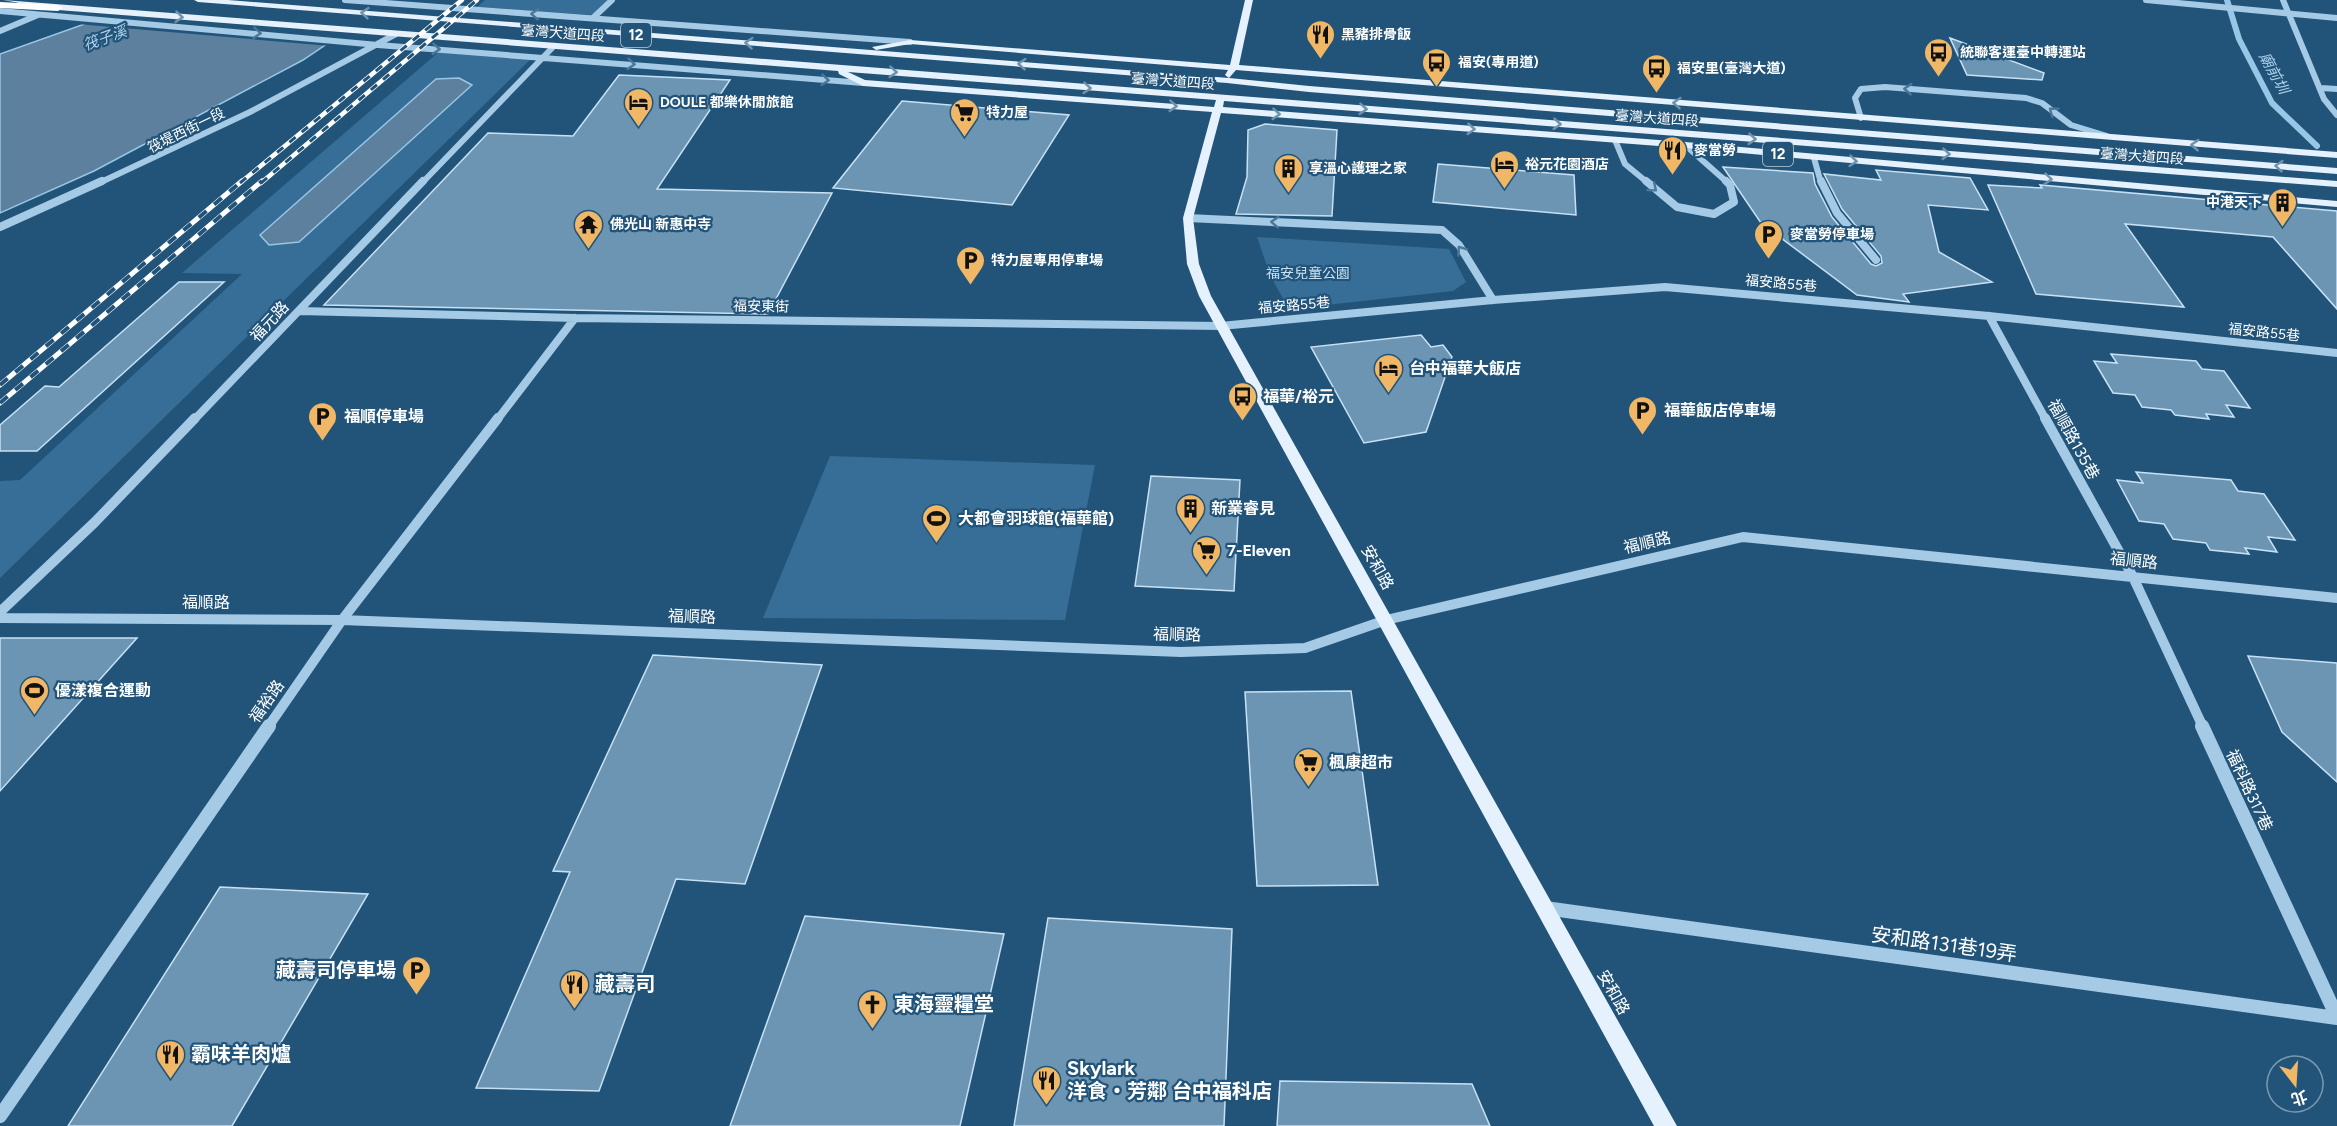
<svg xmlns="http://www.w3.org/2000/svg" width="2337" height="1126" font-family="Figtree,'Noto Sans TC',sans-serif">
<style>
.green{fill:#366e97}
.water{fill:#5c809d;stroke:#98c6e6;stroke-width:1.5}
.pier{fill:#225479}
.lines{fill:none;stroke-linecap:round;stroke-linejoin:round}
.stream{stroke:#98c6e6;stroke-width:6}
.building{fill:#6b95b3;stroke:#c7e1f4;stroke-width:1.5}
.minor-far3{stroke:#a4cae5;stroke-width:6}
.minor-far2{stroke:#a4cae5;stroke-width:8}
.minor-far1{stroke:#a4cae5;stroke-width:10}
.minor{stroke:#a4cae5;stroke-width:14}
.major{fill:#e5f1fc;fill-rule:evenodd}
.highway{fill:#fff;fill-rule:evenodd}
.rail-far1-casing{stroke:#fff;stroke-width:4.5}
.rail-casing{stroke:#fff;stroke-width:5}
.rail-far1{stroke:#225479;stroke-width:3;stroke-dasharray:8;stroke-linecap:butt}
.rail{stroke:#225479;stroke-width:4;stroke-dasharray:10;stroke-linecap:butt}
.oneway{stroke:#7093ad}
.oneway2{stroke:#497799}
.labels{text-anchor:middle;stroke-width:4.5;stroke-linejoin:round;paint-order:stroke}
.far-street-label{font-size:14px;fill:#fff;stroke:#225479}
.far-poi-label{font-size:14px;font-weight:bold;fill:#fff;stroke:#225479;text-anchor:start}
.far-park-label{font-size:14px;fill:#c7e1f4;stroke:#225479}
.shield{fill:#225479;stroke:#bdccd7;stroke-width:1.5}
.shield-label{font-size:15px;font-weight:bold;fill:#fff}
.far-water-label{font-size:15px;font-style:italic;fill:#afd3ed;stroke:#225479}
.street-label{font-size:16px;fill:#fff;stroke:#225479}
.poi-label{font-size:16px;font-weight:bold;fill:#fff;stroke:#225479;text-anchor:start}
.near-street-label{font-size:20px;fill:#fff;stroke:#225479}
.near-poi-label{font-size:20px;font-weight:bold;fill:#fff;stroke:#225479;text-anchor:start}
</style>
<rect width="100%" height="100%" fill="#225479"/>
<path class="green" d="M485 0H608L593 15 477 7Z
M441 50 533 57 0 578V481L20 480 242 274 182 273Z
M1257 237 1449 249 1466 282 1453 291 1299 308 1286 304 1270 275Z
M830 456 1095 465 1065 620 763 618Z"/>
<path class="water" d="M152 0H392L303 60 94 171 0 213V54Z
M459 78 472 85 299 242 269 245 260 235 436 79Z"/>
<path class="pier" d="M143 0H395L330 46 77 24Z"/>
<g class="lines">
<path class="stream" d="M2227 0 2239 39 2272 103 2317 146"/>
</g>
<path class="building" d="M1950 38 2044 73 2042 80 1967 75Z
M619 75 730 80 657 189 832 193 768 314 324 305 488 133 573 136Z
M902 101 1069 115 1012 205 833 188Z
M1265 124 1337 130 1332 216 1236 214 1247 177 1248 130Z
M1438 164 1574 175 1576 215 1433 202Z
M1723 167 1813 173 1815 184 1832 217 1871 264 1876 266 1882 263 1881 256 1842 209 1824 174 1881 180 1876 170 1970 178 1988 210 1928 205 1939 252 1992 282 1903 294 1909 302 1857 295 1761 223Z
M1988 185 2042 188 2040 185 2337 211V309L2273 237 2125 224 2184 307 2036 294Z
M179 282H224L37 451H0V425L45 386 59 387Z
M1421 335 1431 347 1443 345 1452 357 1426 432 1364 443 1311 347Z
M2111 354 2196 361 2202 369 2224 371 2250 408 2226 405 2234 417 2206 414 2209 419 2175 415 2171 410 2142 407 2135 395 2113 393 2094 361 2117 363Z
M2136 472 2231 480 2238 491 2264 494 2295 540 2268 537 2277 552 2245 548 2249 554 2210 550 2206 543 2173 539 2164 524 2139 521 2117 480 2143 483Z
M1151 476 1240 480 1234 591 1135 586Z
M0 638H137L0 791Z
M653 655 822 665 745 884 676 879 599 1091 476 1088 570 872 553 871Z
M2248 656 2337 663V782L2282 732Z
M1351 691 1378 885 1257 886 1245 692Z
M220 887 368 894 232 1126H68Z
M805 916 1004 934 960 1126H730Z
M1048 918 1232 929 1224 1126H1014Z
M1280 1081 1472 1084 1490 1126H1277Z"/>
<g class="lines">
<path class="minor-far3" d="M345 0 910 42
M2146 0 2337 18
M2283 0 2324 99 2337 115
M0 11 378 45 863 83
M594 17 612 0
M0 31 38 15
M2321 88 2337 89
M1861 118 1855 98 1861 89 1885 87 2026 98 2042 103 2071 125 2107 136
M1615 140 1625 164 1648 183
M1685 145 1728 183
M1814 158 1821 183
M99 183 250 112 396 34
M422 183 554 46"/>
<path class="minor-far2" d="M1646 181 1677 207 1714 214 1734 202 1730 185 1726 181
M1821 181 1837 213 1876 260
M1188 218 1442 230 1459 245 1493 300
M0 227 102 181
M300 311 575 318 1221 326 1493 300 1665 287 1989 316 2337 353
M1989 316 2046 420
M194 420 423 181
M497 420 575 318"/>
<path class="minor-far1" d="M2045 418 2133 577 2203 727
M0 612 95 522 195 418
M0 618 342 620 1181 652 1305 648 1386 620 1743 537 2337 598
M268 727 342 620 498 418"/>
<path class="minor" d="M2202 726 2337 1017
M1545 908 2337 1018
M0 1116 269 726"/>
<path class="major" d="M3 0 2337 181V187L1224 101 1223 107 1685 142 2337 201V207L1685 148 1221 113 1193 218 1199 264 1211 296 1677 1126H1654L1199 296 1187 264 1183 218 1212 112 863 86 839 74 838 71 58 10ZM848 72 1216 100 1214 107 865 80Z
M194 0H228L1229 78 1225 75 1228 70 910 44 876 50 872 47 910 40 1230 65 1245 0H1253L1239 65 2337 152V158L1236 70 1229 78 1309 86 2337 168V174L1309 92 1227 83 198 2Z"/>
<path class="highway" d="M0 2 58 5 63 8 58 11 0 8Z"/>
<defs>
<path id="rail-far1" d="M240 183 462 0
M261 183 477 0"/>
<path id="rail" d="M0 385 242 181
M0 403 262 181"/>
</defs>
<use href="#rail-far1" class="rail-far1-casing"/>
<use href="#rail" class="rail-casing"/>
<use href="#rail-far1" class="rail-far1"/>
<use href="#rail" class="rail"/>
</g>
<defs><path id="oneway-chevron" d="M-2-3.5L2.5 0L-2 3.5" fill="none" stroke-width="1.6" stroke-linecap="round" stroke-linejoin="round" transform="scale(1.5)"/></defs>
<g class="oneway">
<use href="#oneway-chevron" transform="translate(365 13) rotate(-175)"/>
<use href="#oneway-chevron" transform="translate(179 17) rotate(5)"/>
<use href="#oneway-chevron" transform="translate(749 43) rotate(-176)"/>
<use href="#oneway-chevron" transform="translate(1022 64) rotate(-176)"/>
<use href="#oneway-chevron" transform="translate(893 72) rotate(4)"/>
<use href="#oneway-chevron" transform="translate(1087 88) rotate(4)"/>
<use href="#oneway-chevron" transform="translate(1677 103) rotate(-176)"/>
<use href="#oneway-chevron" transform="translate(1173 106) rotate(4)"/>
<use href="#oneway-chevron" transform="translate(1363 109) rotate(4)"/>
<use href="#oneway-chevron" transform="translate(1276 114) rotate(4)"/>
<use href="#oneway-chevron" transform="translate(1557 124) rotate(4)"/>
<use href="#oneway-chevron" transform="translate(1471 129) rotate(4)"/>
<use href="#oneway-chevron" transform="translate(1752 139) rotate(4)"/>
<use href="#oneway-chevron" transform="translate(2195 145) rotate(-176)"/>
<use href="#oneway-chevron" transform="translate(1946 154) rotate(4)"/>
<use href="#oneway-chevron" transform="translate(1853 161) rotate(5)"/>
<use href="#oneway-chevron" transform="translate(2279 166) rotate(-175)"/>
<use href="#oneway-chevron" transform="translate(2048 179) rotate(5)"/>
</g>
<g class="oneway2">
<use href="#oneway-chevron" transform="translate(535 14) rotate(-177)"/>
<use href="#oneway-chevron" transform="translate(257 33) rotate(5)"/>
<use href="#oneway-chevron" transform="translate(436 49) rotate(4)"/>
<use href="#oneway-chevron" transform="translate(631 64) rotate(5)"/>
<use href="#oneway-chevron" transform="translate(825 80) rotate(5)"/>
<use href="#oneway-chevron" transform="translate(1908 89) rotate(-176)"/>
<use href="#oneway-chevron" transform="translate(2053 111) rotate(-143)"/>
<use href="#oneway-chevron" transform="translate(1653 188) rotate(40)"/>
<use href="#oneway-chevron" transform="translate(1275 222) rotate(-177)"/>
<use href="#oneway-chevron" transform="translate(1461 250) rotate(-125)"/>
</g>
<defs>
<symbol id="restaurant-pin" viewBox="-11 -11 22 30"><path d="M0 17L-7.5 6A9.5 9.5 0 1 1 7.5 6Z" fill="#f0b767" stroke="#225479"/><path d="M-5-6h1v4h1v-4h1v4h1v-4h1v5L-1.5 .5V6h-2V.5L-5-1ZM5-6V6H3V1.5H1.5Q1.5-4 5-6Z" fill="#111"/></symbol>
<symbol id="bus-pin" viewBox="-11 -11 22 30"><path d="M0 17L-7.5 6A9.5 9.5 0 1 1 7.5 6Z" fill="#f0b767" stroke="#225479"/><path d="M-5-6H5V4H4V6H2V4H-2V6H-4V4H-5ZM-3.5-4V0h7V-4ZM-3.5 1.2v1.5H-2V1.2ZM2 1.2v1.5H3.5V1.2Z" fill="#111"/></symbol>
<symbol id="hotel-pin" viewBox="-11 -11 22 30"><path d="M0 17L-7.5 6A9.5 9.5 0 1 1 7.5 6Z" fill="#f0b767" stroke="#225479"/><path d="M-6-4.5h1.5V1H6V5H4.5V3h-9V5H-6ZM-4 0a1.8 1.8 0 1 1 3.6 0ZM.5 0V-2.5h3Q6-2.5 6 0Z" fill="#111"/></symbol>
<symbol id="supermarket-pin" viewBox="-11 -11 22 30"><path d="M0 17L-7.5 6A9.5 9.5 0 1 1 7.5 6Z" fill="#f0b767" stroke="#225479"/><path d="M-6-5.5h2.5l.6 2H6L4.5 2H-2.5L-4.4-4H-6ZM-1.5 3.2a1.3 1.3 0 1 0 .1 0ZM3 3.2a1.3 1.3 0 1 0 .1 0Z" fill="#111"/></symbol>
<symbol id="building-pin" viewBox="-11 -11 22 30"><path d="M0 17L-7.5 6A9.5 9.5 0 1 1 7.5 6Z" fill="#f0b767" stroke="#225479"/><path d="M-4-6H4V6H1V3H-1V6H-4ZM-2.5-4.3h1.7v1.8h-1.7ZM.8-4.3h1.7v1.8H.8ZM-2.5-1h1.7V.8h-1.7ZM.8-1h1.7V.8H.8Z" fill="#111"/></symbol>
<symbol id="temple-pin" viewBox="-11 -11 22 30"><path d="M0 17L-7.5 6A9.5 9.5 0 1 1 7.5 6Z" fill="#f0b767" stroke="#225479"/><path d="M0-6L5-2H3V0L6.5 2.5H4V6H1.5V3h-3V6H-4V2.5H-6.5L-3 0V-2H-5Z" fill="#111"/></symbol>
<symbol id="parking-pin" viewBox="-11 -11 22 30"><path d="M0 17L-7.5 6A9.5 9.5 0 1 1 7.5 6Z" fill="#f0b767" stroke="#225479"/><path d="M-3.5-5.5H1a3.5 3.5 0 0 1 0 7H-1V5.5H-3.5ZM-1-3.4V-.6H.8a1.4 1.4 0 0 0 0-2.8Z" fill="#111"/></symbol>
<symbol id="stadium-pin" viewBox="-11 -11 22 30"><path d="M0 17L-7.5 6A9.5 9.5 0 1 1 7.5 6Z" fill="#f0b767" stroke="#225479"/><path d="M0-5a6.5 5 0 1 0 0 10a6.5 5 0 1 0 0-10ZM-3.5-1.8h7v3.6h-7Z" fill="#111"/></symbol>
<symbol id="church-pin" viewBox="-11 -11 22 30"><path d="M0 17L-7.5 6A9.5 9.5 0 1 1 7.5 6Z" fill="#f0b767" stroke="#225479"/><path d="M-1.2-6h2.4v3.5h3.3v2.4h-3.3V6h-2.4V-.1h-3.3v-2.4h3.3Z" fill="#111"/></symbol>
</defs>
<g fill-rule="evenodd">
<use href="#restaurant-pin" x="1304" y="18" width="33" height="45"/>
<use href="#bus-pin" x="1922" y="36" width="33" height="45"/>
<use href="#bus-pin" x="1420" y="46" width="33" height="45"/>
<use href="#bus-pin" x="1640" y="52" width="33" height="45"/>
<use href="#hotel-pin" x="622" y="86" width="33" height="45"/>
<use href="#supermarket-pin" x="948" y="96" width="33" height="45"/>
<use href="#restaurant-pin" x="1656" y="134" width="33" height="45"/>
<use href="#hotel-pin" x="1488" y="148" width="33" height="45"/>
<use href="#building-pin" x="1272" y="152" width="33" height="45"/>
<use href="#building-pin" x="2266" y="186" width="33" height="45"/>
<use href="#temple-pin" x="572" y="208" width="33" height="45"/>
<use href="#parking-pin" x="1752" y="218" width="33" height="45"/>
<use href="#parking-pin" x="954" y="244" width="33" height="45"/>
<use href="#hotel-pin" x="1372" y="352" width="33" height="45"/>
<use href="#bus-pin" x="1226" y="380" width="33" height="45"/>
<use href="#parking-pin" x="1626" y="394" width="33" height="45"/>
<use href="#parking-pin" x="306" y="400" width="33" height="45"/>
<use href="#building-pin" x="1174" y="492" width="33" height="45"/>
<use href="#stadium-pin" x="920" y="502" width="33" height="45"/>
<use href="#supermarket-pin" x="1190" y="534" width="33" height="45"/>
<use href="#stadium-pin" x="18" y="674" width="33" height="45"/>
<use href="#supermarket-pin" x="1292" y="746" width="33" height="45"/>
<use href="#parking-pin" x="400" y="954" width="33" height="45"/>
<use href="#restaurant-pin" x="558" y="968" width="33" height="45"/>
<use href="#church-pin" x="856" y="988" width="33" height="45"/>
<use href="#restaurant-pin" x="154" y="1038" width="33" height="45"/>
<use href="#restaurant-pin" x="1030" y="1064" width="33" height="45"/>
</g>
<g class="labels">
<g class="far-street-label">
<text transform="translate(563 33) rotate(4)" y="5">臺灣大道四段</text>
<text transform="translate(1173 81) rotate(4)" y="5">臺灣大道四段</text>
<text transform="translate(1657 118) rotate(4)" y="5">臺灣大道四段</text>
<text transform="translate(186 130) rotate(-26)" y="5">筏堤西街一段</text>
<text transform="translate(2142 156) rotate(4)" y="5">臺灣大道四段</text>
<text transform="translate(1781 283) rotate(5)" y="5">福安路55巷</text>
<text transform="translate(1294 305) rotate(-5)" y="5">福安路55巷</text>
<text transform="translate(761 306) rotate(1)" y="5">福安東街</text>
<text transform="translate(2264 332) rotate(6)" y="5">福安路55巷</text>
</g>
<g class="far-poi-label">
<text x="1341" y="39">黑豬排骨飯</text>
<text x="1960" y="57">統聯客運臺中轉運站</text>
<text x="1458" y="67">福安(專用道)</text>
<text x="1677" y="73">福安里(臺灣大道)</text>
<text x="660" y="107">DOULE 都樂休閒旅館</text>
<text x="986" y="117">特力屋</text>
<text x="1694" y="155">麥當勞</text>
<text x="1525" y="169">裕元花園酒店</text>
<text x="1309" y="173">享溫心護理之家</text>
<text x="2262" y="207" text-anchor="end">中港天下</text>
<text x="610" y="229">佛光山 新惠中寺</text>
<text x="1790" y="239">麥當勞停車場</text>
<text x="991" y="265">特力屋專用停車場</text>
</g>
<g class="far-park-label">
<text x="1308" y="278">福安兒童公園</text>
</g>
<g class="shield">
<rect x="621" y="23" width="30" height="24" rx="4.5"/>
<rect x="1763" y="142" width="30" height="24" rx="4.5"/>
</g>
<g class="shield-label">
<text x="636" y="40">12</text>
<text x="1778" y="159">12</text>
</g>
<g class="far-water-label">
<text transform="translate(105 38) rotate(-20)" y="5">筏子溪</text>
<text transform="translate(2274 73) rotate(61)" y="5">廟前圳</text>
</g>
<g class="street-label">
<text transform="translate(269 321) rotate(-47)" y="6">福元路</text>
<text transform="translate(2074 439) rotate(61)" y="6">福順路135巷</text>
<text transform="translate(1647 542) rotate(-13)" y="6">福順路</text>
<text transform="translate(2134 560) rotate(6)" y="6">福順路</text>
<text transform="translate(1378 567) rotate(61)" y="6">安和路</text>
<text x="206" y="608">福順路</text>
<text transform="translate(692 616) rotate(2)" y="6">福順路</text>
<text transform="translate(1177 634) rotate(1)" y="6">福順路</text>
<text transform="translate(266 701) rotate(-55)" y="6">福裕路</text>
<text transform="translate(2250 790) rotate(65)" y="6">福科路317巷</text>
<text transform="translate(1614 992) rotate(61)" y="6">安和路</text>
</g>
<g class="poi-label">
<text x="1409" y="374">台中福華大飯店</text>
<text x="1263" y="402">福華/裕元</text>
<text x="1664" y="416">福華飯店停車場</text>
<text x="344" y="422">福順停車場</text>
<text x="1211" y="514">新業睿見</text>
<text x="958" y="524">大都會羽球館(福華館)</text>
<text x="1227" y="556">7-Eleven</text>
<text x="55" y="696">優漾複合運動</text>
<text x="1329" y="768">楓康超市</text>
</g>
<g class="near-street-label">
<text transform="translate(1944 944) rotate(8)" y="7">安和路131巷19弄</text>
</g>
<g class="near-poi-label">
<text x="396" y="977" text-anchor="end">藏壽司停車場</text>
<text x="595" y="991">藏壽司</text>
<text x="894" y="1011">東海靈糧堂</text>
<text x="191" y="1061">霸味羊肉爐</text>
<text x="1067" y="1075">Skylark<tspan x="1067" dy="23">洋食‧芳鄰 台中福科店</tspan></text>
</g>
</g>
<g transform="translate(2295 1084) rotate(163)"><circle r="28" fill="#225479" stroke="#7a98af" stroke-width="1.5"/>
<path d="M0-4.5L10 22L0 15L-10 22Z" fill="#f0b767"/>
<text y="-9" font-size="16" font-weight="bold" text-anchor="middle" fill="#ffffff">北</text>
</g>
</svg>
